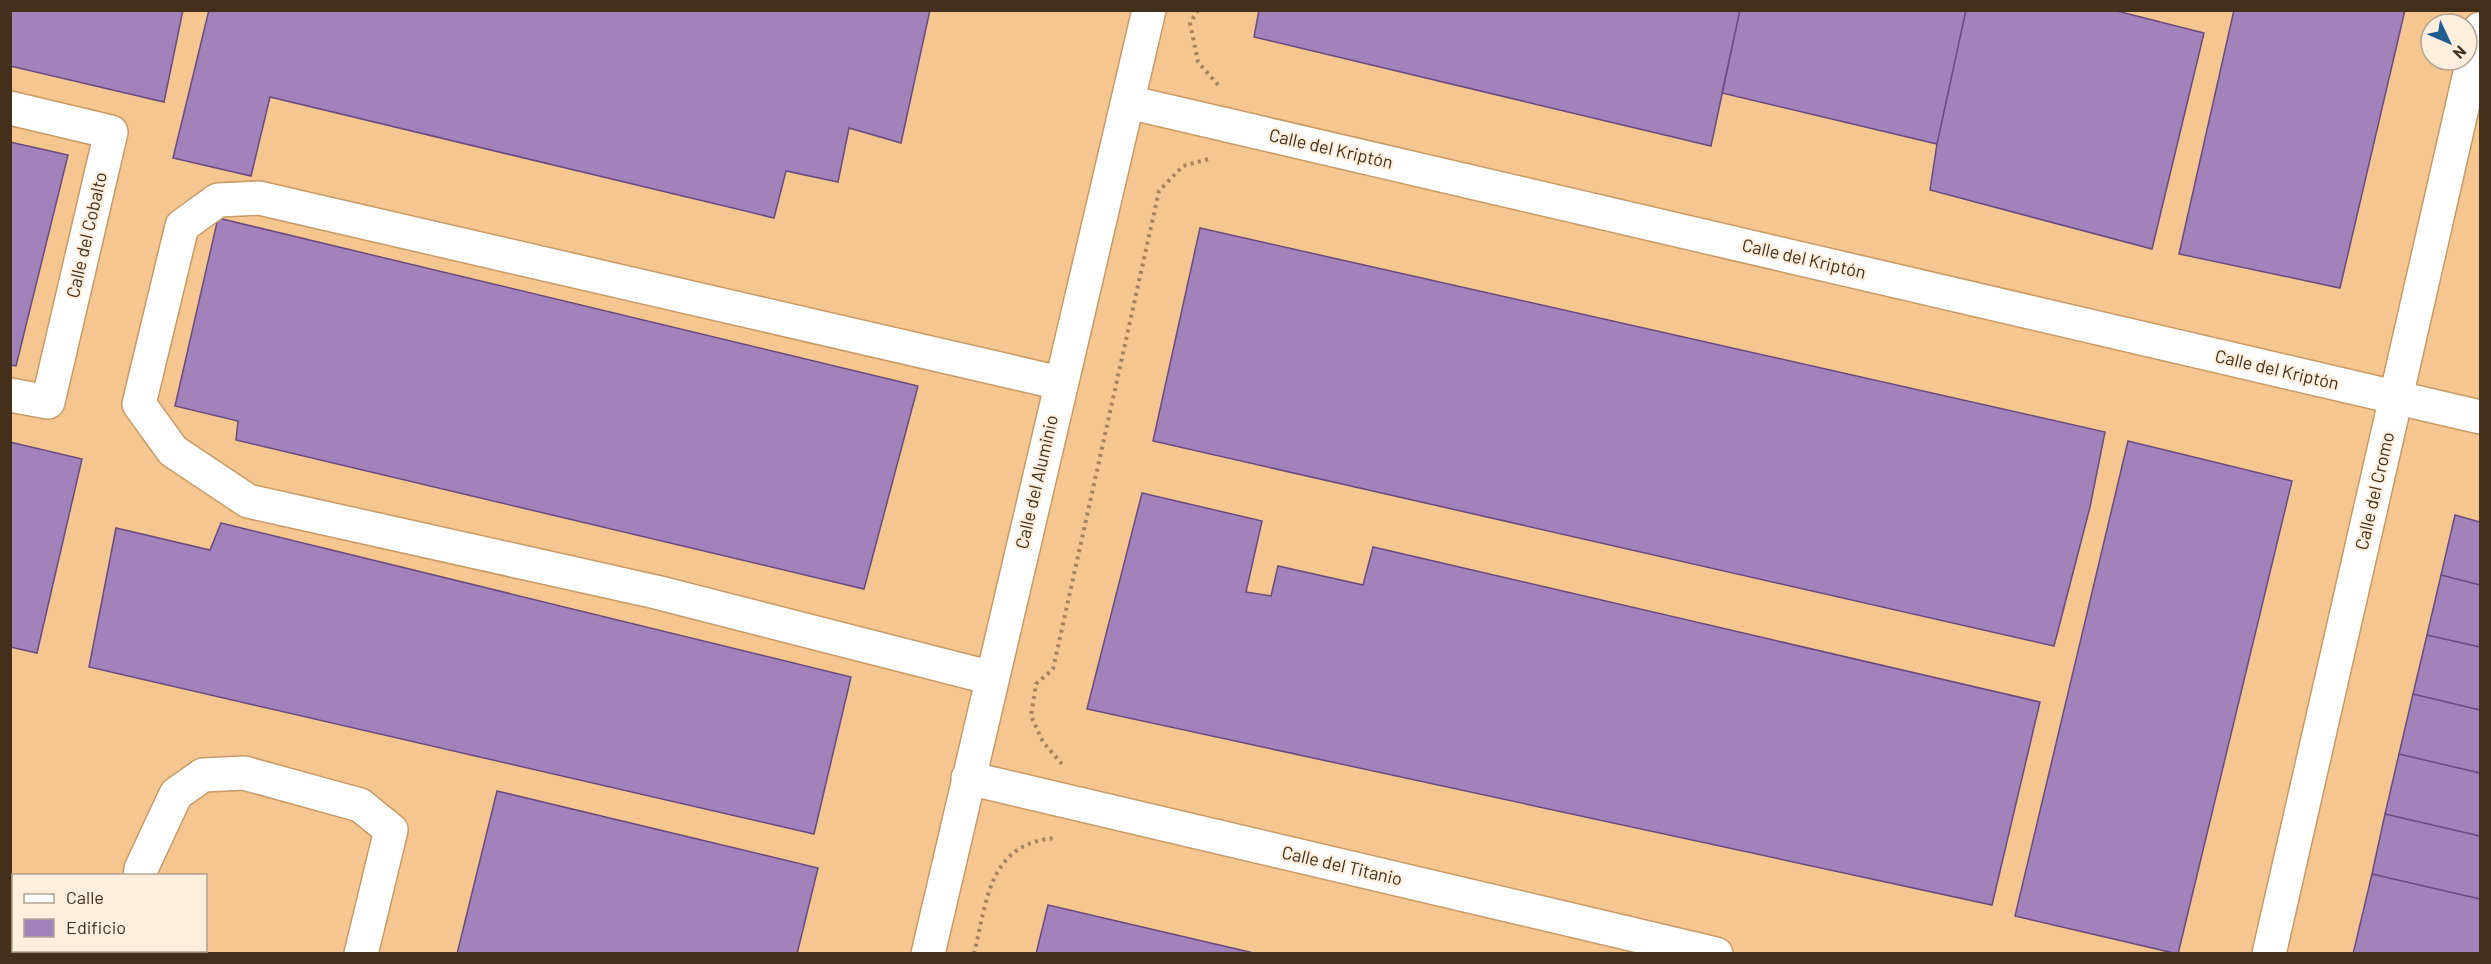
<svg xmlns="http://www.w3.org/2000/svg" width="2491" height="964" font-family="Barlow,sans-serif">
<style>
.building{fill:#a182ba;stroke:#684b7f;stroke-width:1.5}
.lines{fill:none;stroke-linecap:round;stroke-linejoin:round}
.minor-casing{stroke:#c79965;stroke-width:36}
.path{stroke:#a6835b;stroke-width:4;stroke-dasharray:3 4.5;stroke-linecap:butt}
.minor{stroke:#fff;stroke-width:33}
.labels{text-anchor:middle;stroke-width:4.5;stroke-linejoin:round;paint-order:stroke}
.street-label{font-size:18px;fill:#43301a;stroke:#fdeede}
</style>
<rect width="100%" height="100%" fill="#f6c690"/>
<path class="building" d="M10 10H183L164 102 10 66Z
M209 10H930L901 143 849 128 838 182 786 171 774 218 270 97 251 176 173 158Z
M1259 10H1740L1711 146 1254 37Z
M1740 10H1966L1937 144 1722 93Z
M1966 10H2113L2204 33 2152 249 1930 190 1937 144Z
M2234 10H2405L2340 288 2179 254Z
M10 142 68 155 16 366 10 365Z
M218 218 918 386 864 589 236 440 238 421 175 406Z
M1200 228 2105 432 2090 507 2054 646 1153 441Z
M2128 441 2292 481 2178 954 2015 916Z
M10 442 82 459 37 653 10 647Z
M1142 493 1262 521 1246 592 1271 596 1278 566 1363 585 1373 547 2040 702 1992 905 1087 709Z
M2455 515 2480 522V585L2441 575Z
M221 523 851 677 814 834 89 667 116 528 210 550Z
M2441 575 2480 585V647L2427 635Z
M2427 635 2480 647V710L2413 694Z
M2413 694 2480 710V773L2399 754Z
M2399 754 2480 773V836L2385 814Z
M497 791 818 868 797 954H457Z
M2385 814 2480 836V899L2372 874Z
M2372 874 2480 899V954H2353Z
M1048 905 1258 954H1036Z"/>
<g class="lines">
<defs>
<path id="minor" d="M1128 102 2480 417
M10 108 111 132 48 402 10 395
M992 678 656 592 248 501 173 451 139 404 182 226 218 200 259 198 1060 383
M968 778 1716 954
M140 876 141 869 176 794 203 775 244 773 360 805 391 830 361 954
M928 954 1149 10
M2269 954 2480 29"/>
</defs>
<use href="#minor" class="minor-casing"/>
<path class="path" d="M1198 10 1190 23 1198 62 1219 86
M1062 764 1043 742 1031 716 1036 684 1053 669 1159 191 1183 166 1209 159
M974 954C987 900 989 842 1057 838"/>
<use href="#minor" class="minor"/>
</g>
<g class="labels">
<g class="street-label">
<text transform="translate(1331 149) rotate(13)" y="6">Calle del Kriptón</text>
<text transform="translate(87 235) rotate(-77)" y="6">Calle del Cobalto</text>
<text transform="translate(1804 259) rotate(13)" y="6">Calle del Kriptón</text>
<text transform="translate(2277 370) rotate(13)" y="6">Calle del Kriptón</text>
<text transform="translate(1037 482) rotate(-77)" y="6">Calle del Aluminio</text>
<text transform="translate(2375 491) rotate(-77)" y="6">Calle del Cromo</text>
<text transform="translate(1342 866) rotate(13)" y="6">Calle del Titanio</text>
</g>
</g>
<rect width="2491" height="964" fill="none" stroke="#43301a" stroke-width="24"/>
<rect x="12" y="874" width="195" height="78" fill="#fdeede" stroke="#b3a290" stroke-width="1.5"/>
<rect x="24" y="894" width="30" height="9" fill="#ffffff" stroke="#b3a290" stroke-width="1.5"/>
<text x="66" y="904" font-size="18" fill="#43301a">Calle</text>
<rect x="24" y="919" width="30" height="18" fill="#a182ba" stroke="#b3a290" stroke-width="1.5"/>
<text x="66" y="934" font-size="18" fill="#43301a">Edificio</text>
<g transform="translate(2449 42) rotate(134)"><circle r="28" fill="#fdeede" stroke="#b3a290" stroke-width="1.5"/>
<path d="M0-4.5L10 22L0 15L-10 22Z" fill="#205d93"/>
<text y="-9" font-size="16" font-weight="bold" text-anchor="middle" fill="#43301a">N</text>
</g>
</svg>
